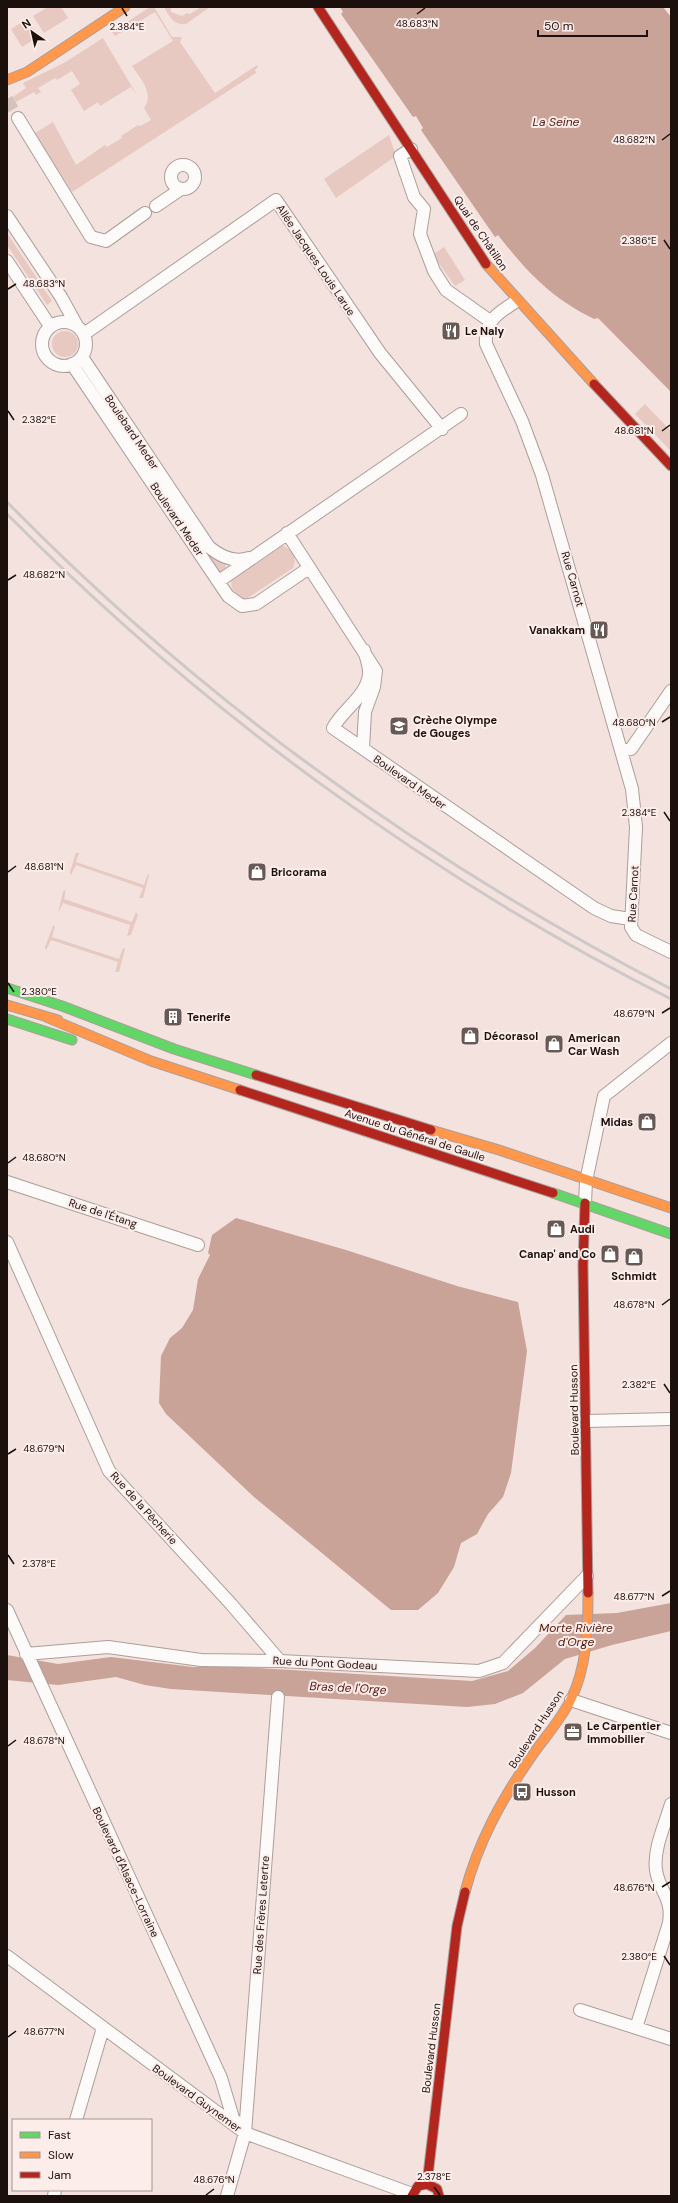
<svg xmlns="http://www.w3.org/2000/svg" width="678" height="2203" font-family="'DM Sans',sans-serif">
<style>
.green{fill:#e7c9c1}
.water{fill:#c9a298}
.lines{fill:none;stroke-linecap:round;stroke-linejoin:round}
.street-tunnel{stroke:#d3c2be;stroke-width:12;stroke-dasharray:12 6;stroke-linecap:butt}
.street-casing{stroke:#ac9e9b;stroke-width:14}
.fast-casing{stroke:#ac9e9b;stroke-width:11}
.slow-casing{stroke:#ac9e9b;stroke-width:11}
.jam-casing{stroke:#ac9e9b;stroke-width:11}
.street{stroke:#fdfbfa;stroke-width:12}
.fast{stroke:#63d668;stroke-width:9}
.slow{stroke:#ff974d;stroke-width:9}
.jam{stroke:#b3261e;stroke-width:9}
.rail{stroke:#cec9c8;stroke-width:3}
.ticks{fill:none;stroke:#1c100d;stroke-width:1.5}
.labels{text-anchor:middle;stroke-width:4;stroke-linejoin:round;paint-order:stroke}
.street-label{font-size:11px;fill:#1c100d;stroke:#fdedea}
.poi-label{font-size:11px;font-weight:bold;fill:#1c100d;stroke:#fdedea;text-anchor:start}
.water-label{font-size:12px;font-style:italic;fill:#54170b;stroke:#fdedea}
.ticks-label{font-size:10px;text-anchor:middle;fill:#1c100d;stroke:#fdedea;stroke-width:4;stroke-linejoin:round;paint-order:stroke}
</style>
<rect width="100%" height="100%" fill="#f3e2dd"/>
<path class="green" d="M48 7H61L68 18 44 33 33 16Z
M150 7H154L172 37H182L180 42 215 93 257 65 258 67 255 70 256 73 72 192 35 133 53 122 76 165 105 145 107 147 122 138 121 136 138 125 140 126 151 120 144 108C155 94 140 78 132 66L173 41 155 12 115 36 112 32Z
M164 7H171V12L182 16 187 13 190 14 201 7H210L186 24C174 26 169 16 164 7Z
M27 19 38 37 22 47 11 29Z
M103 38 138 97 131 87 100 106 98 102 84 111 71 90 80 84 72 71 57 80 55 78 38 88 41 92 36 95 34 92 16 102 13 97 26 88 23 83 64 63Z
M389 135 396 156 336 198 324 179Z
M7 233 52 301 47 305 7 245Z
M444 247 465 280 455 286 438 262 434 254Z
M52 344a13 13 0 1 1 26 0a13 13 0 1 1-26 0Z
M645 404 671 431 670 450 635 414Z
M281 545C292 549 298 557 293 568L246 599C235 597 231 590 231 580Z
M201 549 225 562 226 567 224 571 218 573Z
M76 853H79L76 862 144 885 148 874 149 875 143 898H139L143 888 76 865 71 875 70 872Z
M66 889 64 899 132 922 136 912 138 915 131 935 127 936 130 925 63 903 58 913 63 892Z
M53 926H55L52 937 119 959 123 948 125 949 119 972H115L118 962 51 940 46 950 45 947Z"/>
<path class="water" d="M340 7H663L671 17V392L598 318 594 319C550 297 528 273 498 235L495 237 421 130 423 128 416 116 413 117 341 14 343 12Z
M236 1218 346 1250 457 1286 518 1302 527 1351 511 1473 503 1497 488 1514 477 1534 461 1543 454 1567 438 1593 418 1610H391L254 1497 166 1414 159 1403 161 1356 170 1338 182 1328 193 1310 198 1279 210 1255 208 1253 212 1235Z
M671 1603V1631L612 1645 565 1659 523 1693 495 1704 467 1707 171 1689 145 1685 116 1677 58 1685 7 1680V1655L58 1664 111 1657 193 1667H243L472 1681 508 1671 535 1648 566 1615 617 1613Z"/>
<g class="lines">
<path class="street-tunnel" d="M7 99 18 118"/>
<defs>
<path id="street" d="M18 118 91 237 106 241 145 213
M411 149 400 156 414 197 424 209 420 234 434 271 446 290 490 321
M171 177a12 12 0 1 1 24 0a12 12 0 1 1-24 0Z
M156 206 181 189
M7 216 61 297 77 326
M7 261 50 326
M517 301C499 312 484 321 486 344L522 421 542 475 632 789 636 827 631 927 636 935 671 952
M42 344a22 22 0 1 1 44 0a22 22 0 1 1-44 0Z
M84 334 276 200 380 353 442 429
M82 357 209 547C221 557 234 563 249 558
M72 364 228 596 242 606 256 604 309 568
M287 533 376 671 374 687 365 712 363 748
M219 581 461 414
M364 650C366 658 370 667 369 675 366 697 342 710 333 728L594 908 611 916 630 919
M622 751 631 749 671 691
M7 1182 198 1245
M585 1203 586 1181 604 1096 671 1043
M7 1242 109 1471 231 1604 280 1661
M587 1421 671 1419
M7 1610 221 2078 233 2118 245 2133
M26 1654 108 1647 201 1660 280 1661 479 1671 503 1663 587 1576
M571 1700 671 1733
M7 1956 245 2133 412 2194
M580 2010 671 2039
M636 2028 669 1923C673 1897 659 1892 656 1870 653 1849 665 1825 671 1804
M76 2120 103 2028
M54 2196 55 2190
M227 2196 245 2133 278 1697"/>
<path id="fast" d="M7 988 62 1006 174 1049 256 1075
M7 1019 72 1040
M553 1193 671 1234"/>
<path id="slow" d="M7 80 27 72 125 7
M486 264 594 384
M7 1005 58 1020
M46 1017 151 1061 240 1090
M431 1130 499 1150 671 1208
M465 1892C478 1842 502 1799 531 1757 544 1738 561 1720 571 1699 587 1667 588 1628 588 1593"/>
<path id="jam" d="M318 7 486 264
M594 384 671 466
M256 1075 431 1130
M240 1090 553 1193
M585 1203 583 1265 588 1593
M427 2184 457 1926 465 1892
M412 2196 418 2186 427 2184 437 2189 439 2196"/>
</defs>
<use href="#street" class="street-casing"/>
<use href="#fast" class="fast-casing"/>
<use href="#slow" class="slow-casing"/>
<use href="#jam" class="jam-casing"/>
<use href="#street" class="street"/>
<use href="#fast" class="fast"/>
<use href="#slow" class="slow"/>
<use href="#jam" class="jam"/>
<path class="rail" d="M7 502C200 699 426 862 671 989
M7 514C200 709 426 875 671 999"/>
</g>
<path class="ticks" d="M122 8 127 16M417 14 425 8M662 140 670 134M664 240 670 249M8 289 16 284M8 411 14 420M662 431 670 425M8 580 16 575M662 722 670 717M664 812 670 821M8 872 16 866M8 983 14 992M662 1013 670 1008M8 1163 16 1157M662 1305 670 1299M664 1384 670 1393M8 1454 16 1449M8 1555 14 1564M662 1596 670 1591M8 1746 16 1740M662 1887 670 1882M664 1956 670 1965M8 2037 16 2031M434 2187 440 2195M206 2195 214 2189"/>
<defs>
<symbol id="restaurant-square" viewBox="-11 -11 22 22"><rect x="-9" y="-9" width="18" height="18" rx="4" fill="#675a56" stroke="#fdedea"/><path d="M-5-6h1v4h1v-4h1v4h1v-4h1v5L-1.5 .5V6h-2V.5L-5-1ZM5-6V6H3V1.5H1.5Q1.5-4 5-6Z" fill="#fff"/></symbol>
<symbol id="school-square" viewBox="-11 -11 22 22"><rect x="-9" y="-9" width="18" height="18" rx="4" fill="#675a56" stroke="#fdedea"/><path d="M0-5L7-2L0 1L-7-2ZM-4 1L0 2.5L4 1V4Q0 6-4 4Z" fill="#fff"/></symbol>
<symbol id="shop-square" viewBox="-11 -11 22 22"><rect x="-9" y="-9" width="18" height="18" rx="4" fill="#675a56" stroke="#fdedea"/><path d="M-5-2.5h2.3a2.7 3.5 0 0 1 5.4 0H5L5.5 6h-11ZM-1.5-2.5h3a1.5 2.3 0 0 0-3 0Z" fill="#fff"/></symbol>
<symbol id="building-square" viewBox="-11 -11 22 22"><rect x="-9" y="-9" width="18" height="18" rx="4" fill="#675a56" stroke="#fdedea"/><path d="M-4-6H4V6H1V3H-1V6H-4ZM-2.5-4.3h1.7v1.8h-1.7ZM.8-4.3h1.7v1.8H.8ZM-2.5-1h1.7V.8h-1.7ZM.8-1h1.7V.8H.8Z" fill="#fff"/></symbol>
<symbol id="office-square" viewBox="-11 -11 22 22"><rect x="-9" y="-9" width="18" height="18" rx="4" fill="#675a56" stroke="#fdedea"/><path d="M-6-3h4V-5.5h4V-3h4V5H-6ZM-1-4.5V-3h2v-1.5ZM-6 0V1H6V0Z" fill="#fff"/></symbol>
<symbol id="bus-square" viewBox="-11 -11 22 22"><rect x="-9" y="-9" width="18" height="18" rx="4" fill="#675a56" stroke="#fdedea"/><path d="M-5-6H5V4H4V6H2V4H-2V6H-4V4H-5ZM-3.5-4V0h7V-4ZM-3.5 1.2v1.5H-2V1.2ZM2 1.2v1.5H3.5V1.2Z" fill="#fff"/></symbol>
</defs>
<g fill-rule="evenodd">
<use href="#restaurant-square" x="440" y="320" width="22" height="22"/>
<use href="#restaurant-square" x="588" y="619" width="22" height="22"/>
<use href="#school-square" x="388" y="715" width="22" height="22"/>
<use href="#shop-square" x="246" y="861" width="22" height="22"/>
<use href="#building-square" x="162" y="1006" width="22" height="22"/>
<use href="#shop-square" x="459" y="1025" width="22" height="22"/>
<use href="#shop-square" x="543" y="1033" width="22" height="22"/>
<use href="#shop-square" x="636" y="1111" width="22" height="22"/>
<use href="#shop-square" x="545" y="1218" width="22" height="22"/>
<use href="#shop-square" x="599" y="1243" width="22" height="22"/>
<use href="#shop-square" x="623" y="1246" width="22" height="22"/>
<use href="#office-square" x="562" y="1721" width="22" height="22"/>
<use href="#bus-square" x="511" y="1781" width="22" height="22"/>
</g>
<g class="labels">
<g class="street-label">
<text transform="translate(481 233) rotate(56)" y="4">Quai de Châtillon</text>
<text transform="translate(316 260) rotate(56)" y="4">Allée Jacques Louis Larue</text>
<text transform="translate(132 432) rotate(56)" y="4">Boulebard Meder</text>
<text transform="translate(177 519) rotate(56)" y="4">Boulevard Meder</text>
<text transform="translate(573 579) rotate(74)" y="4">Rue Carnot</text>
<text transform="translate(410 782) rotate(35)" y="4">Boulevard Meder</text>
<text transform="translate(633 894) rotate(-87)" y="4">Rue Carnot</text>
<text transform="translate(415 1135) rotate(18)" y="4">Avenue du Général de Gaulle</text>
<text transform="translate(103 1213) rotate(18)" y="4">Rue de l'Étang</text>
<text transform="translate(574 1410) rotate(-91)" y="4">Boulevard Husson</text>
<text transform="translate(144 1508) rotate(48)" y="4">Rue de la Pêcherie</text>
<text transform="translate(325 1663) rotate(3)" y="4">Rue du Pont Godeau</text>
<text transform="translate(536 1729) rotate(-57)" y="4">Boulevard Husson</text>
<text transform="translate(126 1872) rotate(65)" y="4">Boulevard d'Alsace-Lorraine</text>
<text transform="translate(261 1915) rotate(-86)" y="4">Rue des Frères Letertre</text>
<text transform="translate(431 2048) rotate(-83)" y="4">Boulevard Husson</text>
<text transform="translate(197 2098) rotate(36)" y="4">Boulevard Guynemer</text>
</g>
<g class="poi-label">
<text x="465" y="335">Le Naly</text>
<text x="585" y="634" text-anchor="end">Vanakkam</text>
<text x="413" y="724">Crèche Olympe<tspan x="413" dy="13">de Gouges</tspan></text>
<text x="271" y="876">Bricorama</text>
<text x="187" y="1021">Tenerife</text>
<text x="484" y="1040">Décorasol</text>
<text x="568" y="1042">American<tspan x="568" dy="13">Car Wash</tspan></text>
<text x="633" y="1126" text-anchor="end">Midas</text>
<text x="570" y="1233">Audi</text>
<text x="596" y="1258" text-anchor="end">Canap' and Co</text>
<text x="634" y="1280" text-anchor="middle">Schmidt</text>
<text x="587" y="1730">Le Carpentier<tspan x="587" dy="13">Immobilier</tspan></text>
<text x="536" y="1796">Husson</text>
</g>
<g class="water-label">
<text x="556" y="126">La Seine</text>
<text x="576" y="1632">Morte Rivière<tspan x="576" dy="14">d'Orge</tspan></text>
<text transform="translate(348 1688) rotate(3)" y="4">Bras de l'Orge</text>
</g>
</g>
<g class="ticks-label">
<text x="417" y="27">48.683°N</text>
<text x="127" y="30">2.384°E</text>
<text x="634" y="143">48.682°N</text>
<text x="639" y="244">2.386°E</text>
<text x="44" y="287">48.683°N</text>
<text x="39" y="423">2.382°E</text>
<text x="634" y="434">48.681°N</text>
<text x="44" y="578">48.682°N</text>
<text x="634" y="726">48.680°N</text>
<text x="639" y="816">2.384°E</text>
<text x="44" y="870">48.681°N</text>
<text x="39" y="995">2.380°E</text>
<text x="634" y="1017">48.679°N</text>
<text x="44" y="1161">48.680°N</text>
<text x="634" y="1308">48.678°N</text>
<text x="639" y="1388">2.382°E</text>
<text x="44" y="1452">48.679°N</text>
<text x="39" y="1567">2.378°E</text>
<text x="634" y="1600">48.677°N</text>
<text x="44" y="1744">48.678°N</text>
<text x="634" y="1891">48.676°N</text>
<text x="639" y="1960">2.380°E</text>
<text x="44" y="2035">48.677°N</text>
<text x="434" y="2180">2.378°E</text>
<text x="214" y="2183">48.676°N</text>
</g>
<rect width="678" height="2203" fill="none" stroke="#1c100d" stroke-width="16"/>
<rect x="12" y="2119" width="140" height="72" fill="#fdedea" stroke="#a39592"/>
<rect x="20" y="2132" width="20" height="6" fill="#63d668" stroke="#a39592"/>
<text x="48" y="2139" font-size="12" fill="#1c100d">Fast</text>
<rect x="20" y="2152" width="20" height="6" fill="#ff974d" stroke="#a39592"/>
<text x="48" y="2159" font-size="12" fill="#1c100d">Slow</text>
<rect x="20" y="2172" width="20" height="6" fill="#b3261e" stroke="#a39592"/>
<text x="48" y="2179" font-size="12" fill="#1c100d">Jam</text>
<g transform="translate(32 32) rotate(326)" stroke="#fdedea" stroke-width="3" paint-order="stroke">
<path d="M0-3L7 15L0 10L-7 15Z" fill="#1c100d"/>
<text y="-6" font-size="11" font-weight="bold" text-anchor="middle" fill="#1c100d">N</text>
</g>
<path d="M538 30v6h109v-6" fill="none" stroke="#1c100d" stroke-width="2"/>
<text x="544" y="30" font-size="12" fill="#1c100d" stroke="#fdedea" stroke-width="3" paint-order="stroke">50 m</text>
</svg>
